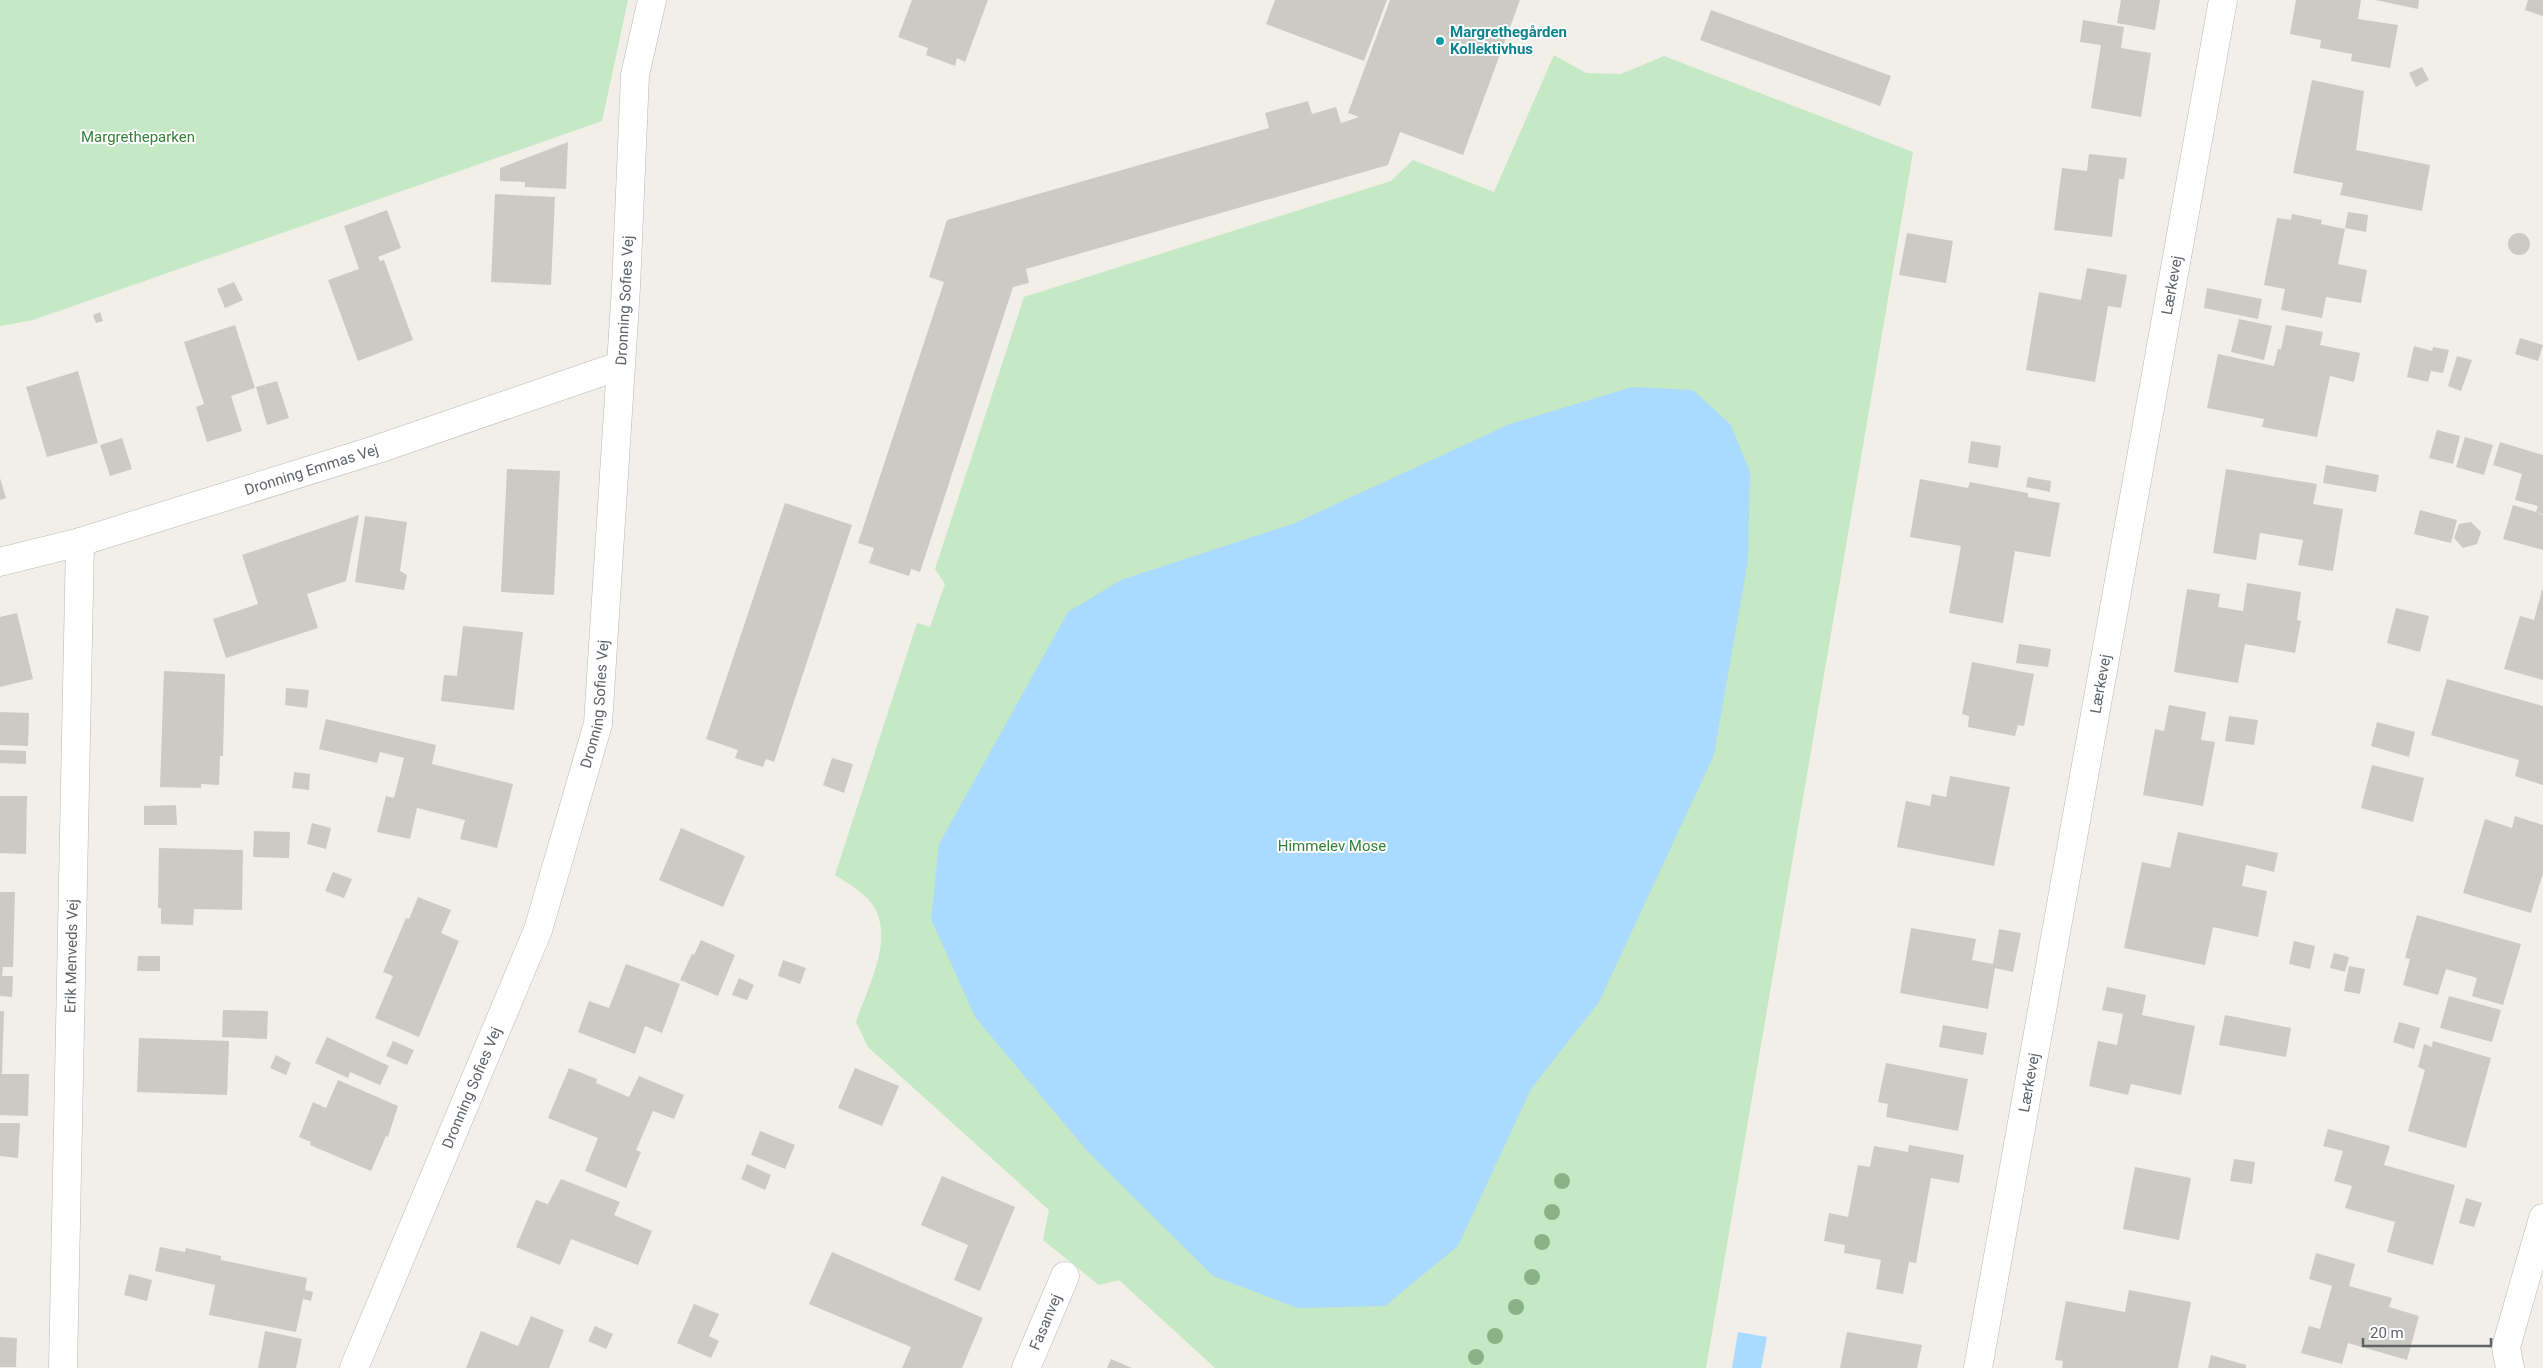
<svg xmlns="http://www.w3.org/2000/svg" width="2543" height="1368" font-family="Roboto,sans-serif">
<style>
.green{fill:#c5e8c5}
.water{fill:#aadaff}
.building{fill:#cccac5}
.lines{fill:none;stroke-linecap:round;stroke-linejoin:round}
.minor-casing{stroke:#b5b8bc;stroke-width:29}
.minor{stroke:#fff;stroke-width:28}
.tree{fill:#89b387}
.culture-dot{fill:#0f9aa8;stroke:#fff;stroke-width:2}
.labels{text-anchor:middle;stroke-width:4;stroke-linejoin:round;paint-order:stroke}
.culture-label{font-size:15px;font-weight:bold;fill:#0d838f;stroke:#fff;text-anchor:start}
.park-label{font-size:15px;fill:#348238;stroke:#fff}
.street-label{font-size:15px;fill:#5f6368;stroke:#fff}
</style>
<rect width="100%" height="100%" fill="#f1efe8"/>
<path class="green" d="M0 0H628L602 121 33 320 0 326Z
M1554 55 1586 73 1621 74 1664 56 1913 152 1706 1368H1215L1119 1280 1099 1285 1043 1240 1049 1210 868 1047 856 1022C869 983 901 928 864 895 855 887 844 881 835 875L917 623 930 627 945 584 935 569 1024 297 1391 181 1413 160 1494 192Z"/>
<path class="water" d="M1632 387 1693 390 1731 425 1750 472 1748 560 1714 755 1599 1002 1531 1089 1458 1246 1385 1306 1298 1308 1213 1276 1089 1153 975 1017 931 919 939 844 1068 612 1121 580 1295 523 1510 424Z
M1738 1332 1767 1337 1761 1368H1732Z"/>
<path class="building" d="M912 0H988L965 62 957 58 955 66 926 55 928 48 898 37Z
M1275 0H1387L1364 61 1266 24Z
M1390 0H1520L1463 155 1400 132 1388 165 1026 269 1029 283 1013 287 920 572 911 569 909 576 869 563 874 548 858 543 944 282 929 277 947 220 1269 128 1265 113 1308 101 1312 114 1336 107 1341 123 1359 117 1348 113Z
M2121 0H2160L2155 30 2117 23Z
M2296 0H2361L2358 19 2398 25 2390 68 2351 61 2352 54 2320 48 2321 40 2290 34Z
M2375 0H2419L2418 9Z
M2528 0H2543V16L2525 10Z
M1711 10 1891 76 1880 106 1700 40Z
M2083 20 2124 27 2121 48 2151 53 2141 117 2091 108 2101 45 2080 42Z
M2422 67 2429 80 2416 87 2409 73Z
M2312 80 2364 91 2356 150 2430 165 2422 211 2340 195 2343 183 2293 173Z
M568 142 566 189 525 187V182L500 181V168Z
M2089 154 2127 158 2124 179H2119L2112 237 2054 230 2062 168 2087 171Z
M495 194 555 197 551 285 491 282Z
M387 210 401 248 378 257 380 261 384 260 413 340 358 361 328 280 359 269 344 226Z
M2348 212 2368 215 2366 232 2345 228Z
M2292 214 2322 220 2321 224 2345 229 2338 264 2367 270 2361 303 2326 297 2322 318 2281 310 2285 289 2264 285 2277 218 2291 220Z
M1907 233 1953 241 1946 283 1899 275Z
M2508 244a11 11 0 1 1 22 0a11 11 0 1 1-22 0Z
M2087 268 2127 275 2121 308 2108 306 2095 382 2026 370 2039 292 2081 300Z
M234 282 243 300 225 308 217 289Z
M2207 288 2262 299 2258 319 2204 308Z
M100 312 103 321 96 323 93 315Z
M2239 319 2272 326 2264 360 2231 352Z
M235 325 255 388 231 396 242 431 207 442 196 407 204 404 184 342Z
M2286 325 2323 332 2320 345 2360 353 2354 382 2330 376 2317 437 2262 427 2264 419 2207 408 2218 354 2274 366 2278 349H2281Z
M2520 338 2543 345 2538 361 2515 354Z
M2414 346 2432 351 2433 347 2449 350 2443 373 2431 371 2428 382 2407 377Z
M2457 356 2472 360 2461 391 2448 386Z
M78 371 98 443 47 457 26 387Z
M277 381 289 418 267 425 256 387Z
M2437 430 2460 436 2453 464 2429 458Z
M2465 437 2493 445 2484 475 2456 467Z
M122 438 132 469 110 476 100 445Z
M1971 441 2001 446 1998 468 1968 463Z
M2500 442 2543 455V514L2538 513 2543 515V550L2503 539 2513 505 2536 512 2538 506 2515 500 2522 474 2493 465Z
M2326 465 2379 475 2376 492 2323 483Z
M507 469 560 471 554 595 501 592Z
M2226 469 2317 484 2313 504 2343 509 2333 571 2298 565 2303 540 2260 533 2256 560 2213 553Z
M2028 477 2051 481 2050 492 2026 487Z
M0 478 6 498 0 500Z
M1920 479 1968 488 1970 482 2028 493V497L2060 503 2050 557 2015 551 2003 623 1949 613 1961 546 1910 537Z
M785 503 852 525 774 762 766 759 763 767 735 758 738 750 706 739Z
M2420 510 2457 520 2451 543 2414 534Z
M359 515 346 581 307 594 318 628 226 658 213 619 258 604 242 555Z
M365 516 407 522 400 571 407 575 404 590 355 582Z
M2471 522 2481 532 2477 544 2463 548 2454 538 2459 524Z
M2247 583 2301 592 2297 620 2301 621 2295 653 2245 644 2238 683 2174 672 2187 589 2220 594 2218 607 2243 611Z
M2542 590H2543V680L2504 669 2520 616 2534 620Z
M2396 608 2429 616 2420 652 2387 643Z
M17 613 33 679 0 687V617Z
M463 626 523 632 514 710 441 701 444 675 457 676Z
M2019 644 2051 649 2048 667 2016 663Z
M1972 662 2034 674 2024 726 2018 725 2015 736 1968 727 1969 716 1962 714Z
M164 671 225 674 223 756H220L219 785 201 784V788L160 787Z
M2447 679 2543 706V785L2515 776 2519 760 2431 735Z
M286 688 309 690 307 708 285 705Z
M2169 705 2206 712 2201 740 2215 742 2203 806 2143 795 2155 729 2164 731Z
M0 712 29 713 28 746 0 745Z
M2229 716 2258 720 2254 745 2225 741Z
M326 719 436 745 432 764 513 784 497 848 460 839 465 820 417 808 410 839 377 832 386 796 394 798 404 758 380 752 377 763 319 749Z
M2377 722 2415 732 2409 757 2371 746Z
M0 750 26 751V764L0 763Z
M832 758 853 764 844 793 823 785Z
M2372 765 2424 778 2413 822 2361 808Z
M294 772 310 774 309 790 292 788Z
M1950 776 2010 787 1994 866 1897 847 1906 801 1930 806 1932 794 1946 797Z
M0 796H27L26 854 0 853Z
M176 805 177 825H144V806Z
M2515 816 2543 825V873L2531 913 2463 893 2485 819 2512 828Z
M312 823 331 828 326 849 307 844Z
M681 828 745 856 723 907 659 880Z
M254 831 290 832 289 858 253 857Z
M2178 832 2278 853 2274 872 2246 865 2242 886 2267 891 2258 937 2213 927 2205 965 2124 948 2142 862 2170 868Z
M159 848 243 850 242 910 194 909 193 925 161 924V908H158Z
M333 872 352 879 344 898 325 891Z
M0 892H15L13 967H3L2 976H13L12 997 0 996Z
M418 897 451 910 441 933 459 941 419 1037 375 1018 393 976 383 972 406 918 409 919Z
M2417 915 2521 944 2503 1005 2472 996 2477 978 2446 969 2438 995 2403 985 2410 959 2405 958Z
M1911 928 1976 939 1972 960 1993 964 1999 929 2021 933 2013 972 1995 968 1988 1009 1900 993Z
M701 940 735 955 718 996 680 980 692 954 694 955Z
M2294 941 2315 946 2310 969 2289 964Z
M2334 953 2349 957 2345 972 2330 968Z
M138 956H160V971H137Z
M783 960 806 968 800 984 778 976Z
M626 964 680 984 662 1033 645 1026 635 1054 578 1032 589 1001 609 1008Z
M2349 966 2365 969 2360 994 2344 991Z
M739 978 754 985 747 1000 732 995Z
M2107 987 2146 995 2142 1015 2195 1026 2181 1095 2131 1084 2128 1095 2089 1086 2098 1041 2117 1045 2123 1014 2102 1010Z
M2449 996 2501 1010 2492 1042 2440 1028Z
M223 1010 268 1011 267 1039 222 1037Z
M0 1011H4L2 1074H29L28 1116 0 1115Z
M2225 1015 2291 1028 2286 1057 2219 1045Z
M2399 1022 2420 1028 2414 1049 2393 1042Z
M1943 1025 1987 1033 1983 1055 1939 1047Z
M327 1037 389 1066 380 1085 350 1072 348 1078 315 1063Z
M139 1038 229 1041 227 1095 137 1092Z
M393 1041 414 1050 407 1065 386 1056Z
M2433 1041 2491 1058 2466 1148 2408 1131 2425 1070 2418 1067 2424 1044 2432 1047Z
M276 1055 291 1063 286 1075 270 1068Z
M1886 1063 1968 1079 1958 1131 1886 1117 1888 1104 1878 1102Z
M569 1068 597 1079 596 1083 629 1097 639 1076 684 1095 674 1119 653 1111 636 1150 641 1152 626 1188 585 1171 598 1138 548 1118Z
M855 1068 899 1086 882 1126 838 1108Z
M338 1080 398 1106 388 1137 386 1136 371 1171 310 1145 311 1142 299 1137 313 1102 326 1108Z
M0 1123H20L18 1158 0 1156Z
M2328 1129 2390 1146 2384 1165 2455 1185 2433 1265 2387 1252 2395 1222 2345 1208 2352 1186 2334 1181 2343 1151 2323 1146Z
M760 1131 795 1145 785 1169 751 1155Z
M1909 1145 1964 1155 1959 1183 1931 1178 1916 1263 1909 1262 1903 1294 1876 1289 1881 1260 1844 1253 1845 1245 1824 1241 1829 1213 1848 1217 1858 1165 1870 1167 1874 1146 1908 1152Z
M2234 1159 2255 1162 2252 1184 2230 1181Z
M747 1164 771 1175 765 1190 741 1179Z
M2135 1167 2191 1178 2179 1240 2123 1229Z
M942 1176 1015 1207 980 1291 954 1280 968 1245 921 1225Z
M561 1179 620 1202 614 1215 652 1231 638 1265 571 1239 560 1265 516 1247 536 1200 548 1204Z
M2466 1198 2482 1203 2474 1227 2459 1223Z
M160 1247 185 1252 186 1248 221 1256V1260L307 1278 305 1290 313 1292 311 1301 303 1299 296 1332 209 1315 215 1285 155 1271Z
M832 1252 983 1318 962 1368H902L911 1347 809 1304Z
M2316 1253 2355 1264 2349 1286 2392 1298 2389 1307 2419 1316 2407 1360 2348 1343 2342 1364 2301 1353 2309 1326 2320 1329 2332 1286 2309 1279Z
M129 1274 152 1280 147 1301 124 1295Z
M2129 1290 2191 1302 2178 1368H2062L2063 1361 2055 1360 2066 1301 2125 1312Z
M694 1304 719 1314 709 1336 719 1341 711 1358 677 1343Z
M531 1316 564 1330 549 1368H466L481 1331 518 1346Z
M595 1326 613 1334 606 1349 588 1341Z
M265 1331 302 1339 296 1368H258Z
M1847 1332 1922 1345 1917 1368H1840Z
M0 1337 17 1338 16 1367H0Z
M2211 1355 2246 1365V1368H2208Z
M1111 1359 1132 1368H1107Z"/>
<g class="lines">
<defs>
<g id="minor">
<path id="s1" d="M0 562 80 542 378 449 619 366"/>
<path id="s2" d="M63 1368 80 542"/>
<path id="s3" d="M354 1368 538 930 598 724 626 287 635 75 652 0"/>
<path id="s4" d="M1026 1368 1065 1276"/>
<path id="s5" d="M1978 1368 2223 0"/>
<path d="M2510 1368 2506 1347 2543 1218"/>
</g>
</defs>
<use href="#minor" class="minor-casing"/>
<use href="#minor" class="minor"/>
</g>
<g class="tree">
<circle cx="1562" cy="1181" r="8"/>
<circle cx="1552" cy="1212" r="8"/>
<circle cx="1542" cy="1242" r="8"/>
<circle cx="1532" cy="1277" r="8"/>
<circle cx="1516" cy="1307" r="8"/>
<circle cx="1495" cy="1336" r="8"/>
<circle cx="1476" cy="1357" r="8"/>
</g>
<circle class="culture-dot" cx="1440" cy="41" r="5"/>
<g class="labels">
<g class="culture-label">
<text x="1450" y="37">Margrethegården<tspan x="1450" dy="17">Kollektivhus</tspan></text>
</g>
<g class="park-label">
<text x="138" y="142">Margretheparken</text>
<text x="1332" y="851">Himmelev Mose</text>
</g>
<g class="street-label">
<text dy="5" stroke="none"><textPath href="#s5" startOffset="1100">Lærkevej</textPath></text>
<text dy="5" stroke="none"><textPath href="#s3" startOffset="1114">Dronning Sofies Vej</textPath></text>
<text dy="5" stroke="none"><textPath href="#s1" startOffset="325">Dronning Emmas Vej</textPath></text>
<text dy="5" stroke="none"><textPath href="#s5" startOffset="695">Lærkevej</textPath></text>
<text dy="5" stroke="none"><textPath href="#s3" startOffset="709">Dronning Sofies Vej</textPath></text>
<text dy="5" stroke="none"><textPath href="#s2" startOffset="412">Erik Menveds Vej</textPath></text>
<text dy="5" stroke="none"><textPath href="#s5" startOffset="290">Lærkevej</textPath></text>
<text dy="5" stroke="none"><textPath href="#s3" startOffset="304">Dronning Sofies Vej</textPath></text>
<text dy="5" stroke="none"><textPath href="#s4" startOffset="50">Fasanvej</textPath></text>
</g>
</g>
<path d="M2363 1338v8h128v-8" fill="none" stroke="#5f6368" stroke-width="2.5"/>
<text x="2370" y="1338" font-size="15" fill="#5f6368" stroke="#ffffff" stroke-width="4" paint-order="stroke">20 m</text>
</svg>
